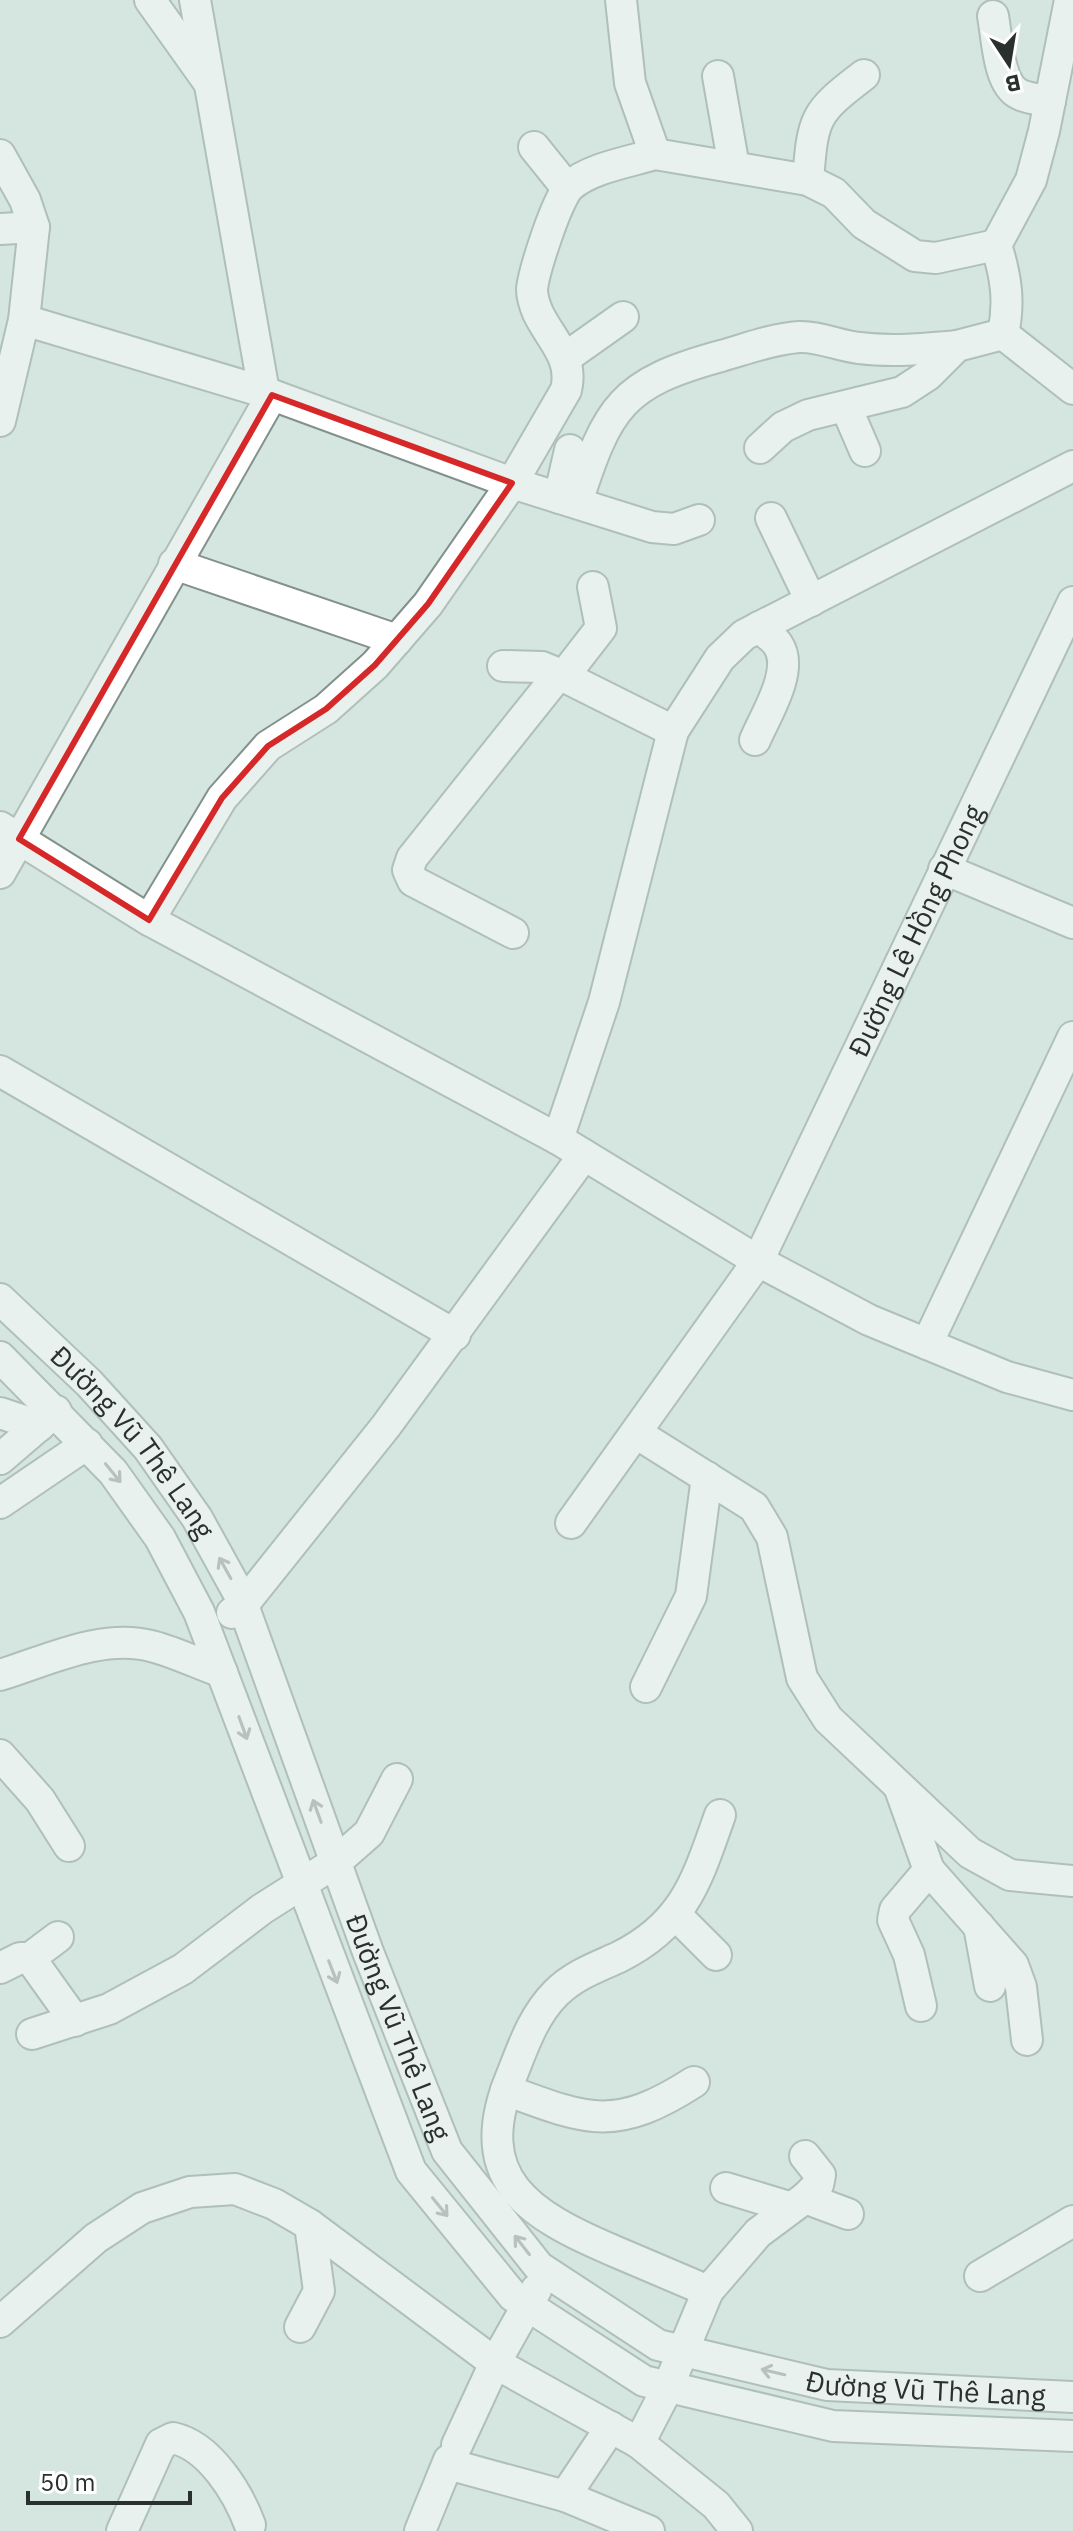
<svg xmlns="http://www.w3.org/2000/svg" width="1073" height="2531" font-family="'IBM Plex Sans',sans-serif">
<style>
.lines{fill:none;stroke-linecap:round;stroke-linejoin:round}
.minor-casing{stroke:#82918c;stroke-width:34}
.minor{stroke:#fff;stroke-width:30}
.oneway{stroke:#949896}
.marked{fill:none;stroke:#d62828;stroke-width:6;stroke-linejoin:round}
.labels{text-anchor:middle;stroke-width:6;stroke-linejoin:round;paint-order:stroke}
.street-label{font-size:28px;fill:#2a302e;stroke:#fff}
</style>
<rect width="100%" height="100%" fill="#d5e5df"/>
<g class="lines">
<defs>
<g id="minor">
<path d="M150 0 207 80"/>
<path d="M195 0 264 392"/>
<path d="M621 0 630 83 655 154 808 180 834 193 864 224 915 256 936 258 996 245"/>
<path d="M1070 0 1044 131 1031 180 996 245C1006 276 1010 302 1003 334L1073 389"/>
<path d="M993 16C997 37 998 84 1019 94 1028 99 1040 99 1050 101"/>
<path d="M718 76 734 167"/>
<path d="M534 147 567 188"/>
<path d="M655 154C629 162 590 168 570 186 557 198 534 271 532 289 532 296 535 306 538 313 551 340 574 358 566 390L512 483 428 604 375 665 326 709 268 746 222 798 149 920 558 1139 758 1261 869 1320 1007 1377 1073 1395"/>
<path d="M0 155 25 200 34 227 24 320 0 421"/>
<path d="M808 180C813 117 814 113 864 75"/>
<path d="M0 229 34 227"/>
<path d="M24 320 264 392 512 483 652 527 674 529 699 520"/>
<path d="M565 358 623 317"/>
<path d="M846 407 865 451"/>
<path d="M760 448 783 427 808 415 902 392 928 375 957 346 1003 334"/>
<path d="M559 498 570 450"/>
<path d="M577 502C608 406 622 383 721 356 746 349 772 339 799 337 819 336 839 346 859 348 892 352 924 349 957 346"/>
<path d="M771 518 811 601"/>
<path d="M174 564 397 640"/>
<path d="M503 666 542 667 559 674"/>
<path d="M563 677 601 628 593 587"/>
<path d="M755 740C765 716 795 670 778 645 774 638 765 633 759 627"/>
<path d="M0 827 149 920"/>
<path d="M944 869 1073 923"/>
<path d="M0 873 272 395"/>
<path d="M513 933 413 881 408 870 412 858 559 674 673 731"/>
<path d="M0 1071 455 1335"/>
<path d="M558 1139 604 1002 673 731 720 658 744 635 1073 466"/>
<path id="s1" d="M0 1299 89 1383 148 1448 197 1518 239 1594 368 1952 447 2151 539 2267 658 2345 827 2385 1073 2397"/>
<path d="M927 1344 1073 1037"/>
<path d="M0 1357 113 1472 160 1538 199 1612 411 2171 513 2296 644 2381 833 2426 1073 2436"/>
<path d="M0 1413 39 1426"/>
<path d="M636 1433 754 1507 772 1537 802 1678 828 1719 970 1853 1010 1875 1073 1881"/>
<path d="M0 1459 56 1411"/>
<path d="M0 1503 87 1444"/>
<path id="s2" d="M571 1523 758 1261 1073 602"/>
<path d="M232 1613 243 1605 386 1426 584 1155"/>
<path d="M0 1675C46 1661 102 1633 151 1646 175 1652 199 1664 222 1672"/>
<path d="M646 1687 691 1596 707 1477"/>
<path d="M0 1755 40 1800 69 1846"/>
<path d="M900 1789 929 1870 1013 1965 1021 1987 1027 2040"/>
<path d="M720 1815C697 1880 685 1924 619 1957 597 1967 574 1975 556 1993 533 2016 523 2047 511 2077 469 2179 529 2215 614 2251 645 2264 677 2278 708 2291L668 2387 639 2443 716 2505 737 2531"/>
<path d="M677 1916 716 1955"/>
<path d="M979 1926 990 1986"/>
<path d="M30 1958 58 1937"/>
<path d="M0 1968 20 1958H30L75 2021"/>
<path d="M921 2006 909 1955 893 1920 895 1910 929 1870"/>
<path d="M32 2034 109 2009 183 1969 262 1909 336 1862 369 1833 397 1779"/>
<path d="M506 2090C589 2121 616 2132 694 2082"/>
<path d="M726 2188 789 2207"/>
<path d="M805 2198 818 2185 820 2175 805 2156"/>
<path d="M980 2276 1073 2221"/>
<path d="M708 2291 758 2233 805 2198 848 2214"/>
<path d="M0 2322 96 2238 142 2208 190 2192 235 2189 274 2204 310 2225 495 2363 639 2443"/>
<path d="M300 2327 319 2291 310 2225"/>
<path d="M457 2445 495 2363 536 2290"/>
<path d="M448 2464 565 2496 649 2531"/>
<path d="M565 2496 611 2427"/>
<path d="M122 2531 161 2444 173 2438C210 2446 238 2493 250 2525"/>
<path d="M420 2531 449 2460"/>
</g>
</defs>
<use href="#minor" class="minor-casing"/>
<use href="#minor" class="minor"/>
</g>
<defs><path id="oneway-shaft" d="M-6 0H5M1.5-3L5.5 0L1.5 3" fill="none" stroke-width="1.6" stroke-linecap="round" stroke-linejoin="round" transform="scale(2)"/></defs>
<g class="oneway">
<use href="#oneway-shaft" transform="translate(113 1473) rotate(51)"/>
<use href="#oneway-shaft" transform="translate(225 1568) rotate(-119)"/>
<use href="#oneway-shaft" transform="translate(243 1728) rotate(70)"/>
<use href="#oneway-shaft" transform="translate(317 1811) rotate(-110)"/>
<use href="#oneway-shaft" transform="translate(333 1972) rotate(69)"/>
<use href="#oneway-shaft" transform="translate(440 2207) rotate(51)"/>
<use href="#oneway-shaft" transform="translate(522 2245) rotate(-128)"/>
<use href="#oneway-shaft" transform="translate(773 2372) rotate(-167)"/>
</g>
<path d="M0 0H1073V2531H0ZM272 395 512 483 428 604 375 665 326 709 268 746 222 798 149 920 19 839Z" fill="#d5e5df" fill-opacity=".55" fill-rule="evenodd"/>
<path class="marked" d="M272 395 512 483 428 604 375 665 326 709 268 746 222 798 149 920 19 839Z"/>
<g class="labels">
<g class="street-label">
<text dy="10" stroke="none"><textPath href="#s2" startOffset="688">Đường Lê Hồng Phong</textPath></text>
<text dy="10" stroke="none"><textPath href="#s1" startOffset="196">Đường Vũ Thê Lang</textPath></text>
<text dy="10" stroke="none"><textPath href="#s1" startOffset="844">Đường Vũ Thê Lang</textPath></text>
<text dy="10" stroke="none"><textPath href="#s1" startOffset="1540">Đường Vũ Thê Lang</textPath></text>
</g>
</g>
<g transform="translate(1009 64) rotate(168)" stroke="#ffffff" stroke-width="6" paint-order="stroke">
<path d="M0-6L14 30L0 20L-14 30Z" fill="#2a302e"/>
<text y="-12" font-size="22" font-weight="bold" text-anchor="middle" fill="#2a302e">B</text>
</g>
<path d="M28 2491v12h162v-12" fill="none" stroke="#2a302e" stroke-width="4"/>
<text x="40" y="2491" font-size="24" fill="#2a302e" stroke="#ffffff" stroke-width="6" paint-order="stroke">50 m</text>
</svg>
